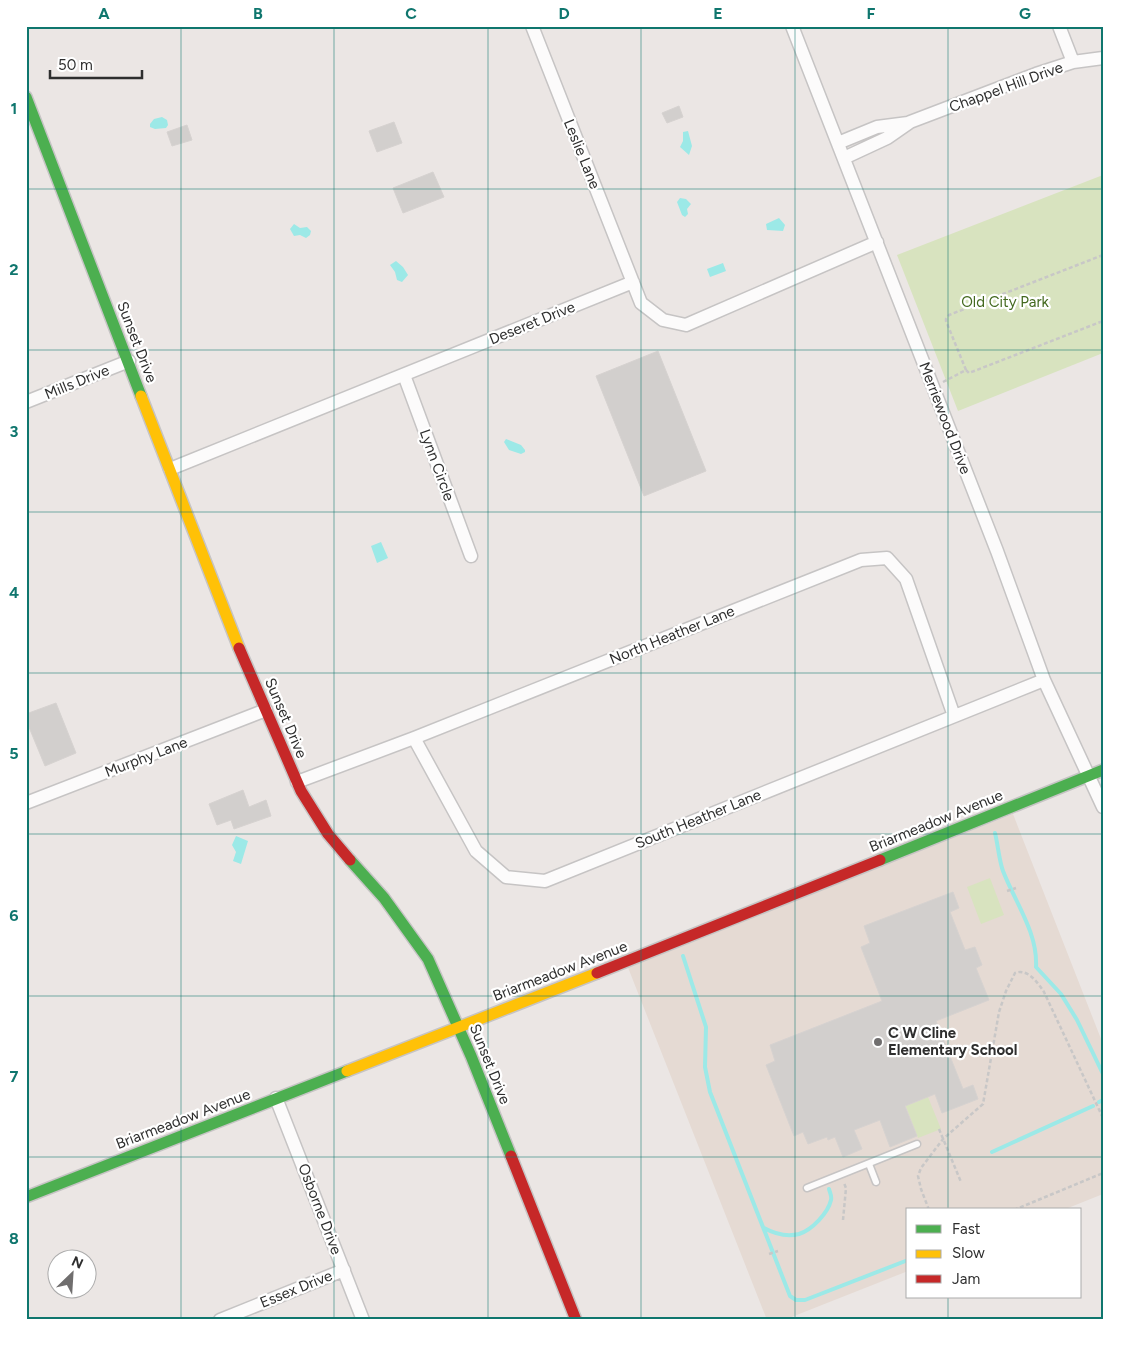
<svg xmlns="http://www.w3.org/2000/svg" width="1129" height="1346" font-family="Figtree,sans-serif">
<style>
.education{fill:#e5dad3}
.green{fill:#d8e3bf}
.water{fill:#9ce9e7}
.lines{fill:none;stroke-linecap:round;stroke-linejoin:round}
.stream{stroke:#9ce9e7;stroke-width:4}
.building{fill:#d2cfcd;stroke:#d6d2d0}
.lane-casing{stroke:#c6c4c4;stroke-width:9}
.street-casing{stroke:#c6c4c4;stroke-width:15}
.fast-casing{stroke:#c6c4c4;stroke-width:14}
.slow-casing{stroke:#c6c4c4;stroke-width:14}
.jam-casing{stroke:#c6c4c4;stroke-width:14}
.path{stroke:#c8c7c7;stroke-width:2.5;stroke-dasharray:4 2.5;stroke-linecap:butt}
.lane{stroke:#fcfbfb;stroke-width:6}
.street{stroke:#fcfbfb;stroke-width:12}
.fast{stroke:#4caf50;stroke-width:11}
.slow{stroke:#ffc107;stroke-width:11}
.jam{stroke:#c62828;stroke-width:11}
.grid{fill:none;stroke:#0f766e;stroke-width:1;stroke-opacity:0.55}
.poi-dot{fill:#706e6e;stroke:#fff;stroke-width:2}
.labels{text-anchor:middle;stroke-width:4.5;stroke-linejoin:round;paint-order:stroke}
.street-label{font-size:15px;fill:#2e2e2e;stroke:#fff}
.park-label{font-size:15px;fill:#43691f;stroke:#fff}
.poi-label{font-size:15px;font-weight:bold;fill:#2e2e2e;stroke:#fff;text-anchor:start}
.neatline{fill:none;stroke:#0f766e;stroke-width:2}
.grid-label{font-size:16px;text-anchor:middle;font-weight:bold;fill:#0f766e}
</style>
<rect width="100%" height="100%" fill="#ebe6e4"/>
<path class="education" d="M1013 814 1103 1044V1194L1063 1210H908V1271L784 1320H767L627 965Z"/>
<path class="green" d="M1103 175V353L958 411 897 255Z
M990 878 1004 915 981 924 967 887Z
M928 1097 941 1129 918 1138 905 1104H911Z"/>
<path class="water" d="M162 117 167 120 168 125 166 128 155 129 150 127V124L154 119Z
M688 131 692 146 689 155 680 147 683 141V132Z
M680 198 686 199 691 204 687 209 688 214 685 217 682 215 677 202Z
M779 218 785 225 783 231 767 230 766 224Z
M294 224 300 228 307 227 311 231 310 235 306 238 300 235 294 236 290 229Z
M396 261 403 267 408 275 402 282 397 280 395 272 390 265Z
M723 263 726 271 710 277 707 269Z
M506 439 521 445 525 450V452L521 454 509 450 504 442Z
M381 542 388 558 377 563 371 546Z
M236 836 248 841 241 864 233 861 236 852 232 845Z"/>
<g class="lines">
<path class="stream" d="M995 833C998 845 999 860 1003 871 1015 902 1038 933 1036 967L1061 994 1077 1020 1103 1074
M683 956 706 1027 705 1067 710 1092 790 1296 796 1300H805L908 1260
M1099 1102 1103 1100
M992 1152 1093 1106
M764 1228C775 1234 787 1237 799 1234 812 1230 828 1213 831 1200 832 1196 830 1193 829 1189"/>
</g>
<path class="building" d="M679 106 683 117 667 123 662 113Z
M394 122 402 143 377 152 369 131Z
M187 125 192 140 172 146 167 132Z
M433 172 444 197 403 213 393 188Z
M658 351 706 471 644 496 596 376Z
M56 703 76 753 45 766 26 720V714Z
M243 790 249 807 266 800 271 816 234 829 231 820 217 825 209 804Z
M953 892 959 908 950 912 965 950 975 947 982 965 976 968 989 1000 936 1021 963 1089 973 1085 978 1099 942 1113 935 1094 905 1106 917 1136 890 1147 880 1120 854 1130 862 1149 843 1157 835 1137 828 1140 827 1137 808 1144 803 1132 794 1136 766 1065 775 1061 770 1045 882 1001 861 947 870 943 864 926Z"/>
<g class="lines">
<defs>
<path id="lane" d="M869 1164 876 1182
M807 1188 917 1144"/>
<path id="street" d="M532 26 641 303 663 320 686 325 877 242
M792 26 997 551 1044 680 1103 807
M1059 26 1073 62
M838 143 877 127 908 123
M844 158 887 138 910 122 1036 74 1073 62 1103 58
M404 375 471 556
M26 402 129 361
M170 469 633 282
M414 738 476 851 506 877 545 881 1044 680
M297 782 414 738 861 560 887 558 906 579 954 716
M26 803 266 710
M276 1098 363 1320
M220 1320 344 1270"/>
<path id="fast" d="M26 97 141 396
M350 860 384 898 428 959 471 1056 511 1156
M880 860 1103 770
M26 1197 347 1071"/>
<path id="slow" d="M141 396 239 648
M347 1071 597 973"/>
<path id="jam" d="M239 648 301 791 328 834 350 860
M597 973 880 860
M511 1156 576 1320"/>
</defs>
<use href="#lane" class="lane-casing"/>
<use href="#street" class="street-casing"/>
<use href="#fast" class="fast-casing"/>
<use href="#slow" class="slow-casing"/>
<use href="#jam" class="jam-casing"/>
<path class="path" d="M966 370 946 321V319L949 315 1103 255
M943 382 966 370 969 373 1103 321
M1007 891 1016 888
M939 1129 961 1182
M929 1210 921 1189 918 1176 921 1168 943 1139 983 1104 999 1012 1006 991 1015 973C1028 968 1038 983 1044 992L1103 1118
M1014 1210 1103 1173
M843 1220 846 1188 844 1183
M769 1254 778 1251"/>
<use href="#lane" class="lane"/>
<use href="#street" class="street"/>
<use href="#fast" class="fast"/>
<use href="#slow" class="slow"/>
<use href="#jam" class="jam"/>
</g>
<path class="grid" d="M181 26V1320M334 26V1320M488 26V1320M641 26V1320M795 26V1320M948 26V1210M26 189H1103M26 350H1103M26 512H1103M26 673H1103M26 834H1103M26 996H1103M26 1157H1103M948 1297V1320"/>
<circle class="poi-dot" cx="878" cy="1042" r="5"/>
<g class="labels">
<g class="street-label">
<text transform="translate(1006 87) rotate(-20)" y="5">Chappel Hill Drive</text>
<text transform="translate(582 154) rotate(68)" y="5">Leslie Lane</text>
<text transform="translate(532 323) rotate(-22)" y="5">Deseret Drive</text>
<text transform="translate(137 342) rotate(69)" y="5">Sunset Drive</text>
<text transform="translate(77 382) rotate(-22)" y="5">Mills Drive</text>
<text transform="translate(945 418) rotate(69)" y="5">Merriewood Drive</text>
<text transform="translate(437 465) rotate(70)" y="5">Lynn Circle</text>
<text transform="translate(672 635) rotate(-22)" y="5">North Heather Lane</text>
<text transform="translate(286 718) rotate(67)" y="5">Sunset Drive</text>
<text transform="translate(146 757) rotate(-21)" y="5">Murphy Lane</text>
<text transform="translate(698 819) rotate(-22)" y="5">South Heather Lane</text>
<text transform="translate(936 821) rotate(-22)" y="5">Briarmeadow Avenue</text>
<text transform="translate(560 971) rotate(-21)" y="5">Briarmeadow Avenue</text>
<text transform="translate(490 1064) rotate(68)" y="5">Sunset Drive</text>
<text transform="translate(183 1119) rotate(-21)" y="5">Briarmeadow Avenue</text>
<text transform="translate(320 1209) rotate(69)" y="5">Osborne Drive</text>
<text transform="translate(296 1289) rotate(-22)" y="5">Essex Drive</text>
</g>
<g class="park-label">
<text x="1005" y="307">Old City Park</text>
</g>
<g class="poi-label">
<text x="888" y="1038">C W Cline<tspan x="888" dy="17">Elementary School</tspan></text>
</g>
</g>
<rect width="1129" height="1346" fill="none" stroke="#ffffff" stroke-width="55"/>
<rect x="906" y="1208" width="175" height="90" fill="#ffffff" stroke="#ababab"/>
<rect x="916" y="1225" width="25" height="8" fill="#4caf50" stroke="#ababab"/>
<text x="952" y="1234" font-size="15" fill="#2e2e2e">Fast</text>
<rect x="916" y="1250" width="25" height="8" fill="#ffc107" stroke="#ababab"/>
<text x="952" y="1258" font-size="15" fill="#2e2e2e">Slow</text>
<rect x="916" y="1275" width="25" height="8" fill="#c62828" stroke="#ababab"/>
<text x="952" y="1284" font-size="15" fill="#2e2e2e">Jam</text>
<g transform="translate(72 1274) rotate(25)"><circle r="24" fill="#ffffff" stroke="#ababab"/>
<path d="M0-4L9 19L0 12L-9 19Z" fill="#706e6e"/>
<text y="-8" font-size="14" font-weight="bold" text-anchor="middle" fill="#2e2e2e">N</text>
</g>
<path d="M50 70v8h92v-8" fill="none" stroke="#2e2e2e" stroke-width="2.5"/>
<text x="58" y="70" font-size="15" fill="#2e2e2e" stroke="#ffffff" stroke-width="4" paint-order="stroke">50 m</text>
<rect x="28" y="28" width="1074" height="1290" class="neatline"/>
<g class="grid-label">
<text x="104" y="19">A</text>
<text x="258" y="19">B</text>
<text x="411" y="19">C</text>
<text x="564" y="19">D</text>
<text x="718" y="19">E</text>
<text x="871" y="19">F</text>
<text x="1025" y="19">G</text>
<text x="14" y="114">1</text>
<text x="14" y="275">2</text>
<text x="14" y="437">3</text>
<text x="14" y="598">4</text>
<text x="14" y="759">5</text>
<text x="14" y="921">6</text>
<text x="14" y="1082">7</text>
<text x="14" y="1244">8</text>
</g>
</svg>
